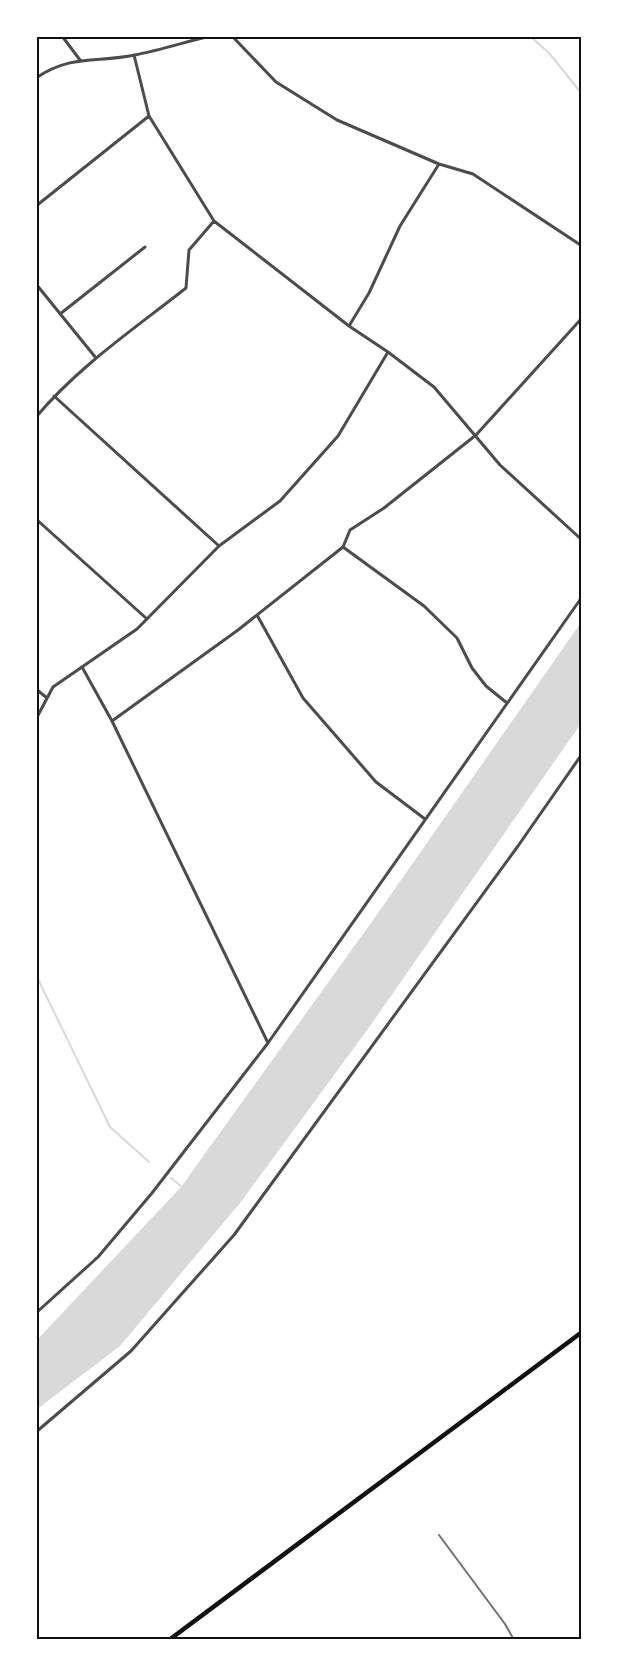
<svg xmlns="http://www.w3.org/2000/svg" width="618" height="1676" font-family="'Source Serif 4',serif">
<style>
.water{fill:#d9d9d9}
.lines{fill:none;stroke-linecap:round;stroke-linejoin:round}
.stream{stroke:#d9d9d9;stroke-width:2}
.minor{stroke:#4c4c4c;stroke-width:3}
.secondary{stroke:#111;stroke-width:4.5}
.rail{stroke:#707070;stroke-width:2}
.neatline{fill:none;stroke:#111;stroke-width:2}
</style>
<rect width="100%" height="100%" fill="#fff"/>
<path class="water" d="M582 621V722L370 1026 240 1203 120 1346 36 1410V1341L181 1187 371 923Z"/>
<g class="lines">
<path class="stream" d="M530 36 549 53 582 94
M36 975 110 1127 149 1162
M171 1178 182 1187"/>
<path class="minor" d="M62 36 80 60
M232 36 276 82 337 120 439 164 473 174 582 246
M134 55 149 116 214 221 349 326 388 352 434 387 500 465 582 540
M36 78C71 54 97 63 135 55 160 50 185 42 210 36
M36 206 149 116
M36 284 96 358
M60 314 145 247
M349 326 369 293 400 226 439 164
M54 396 219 546
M36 417C79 366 134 329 186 288L189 250 214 221
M36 519 147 619
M343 547 424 606 457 638 472 668 486 686 507 703
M257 615 303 698 376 782 425 819
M82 667 112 721 268 1043
M36 689 47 698
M36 719 53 687 137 629 219 546 280 501 338 436 388 352
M112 721 238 630 343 547 350 530 384 508 476 435 582 318
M36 1313 98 1257 152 1193 268 1043 582 597
M36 1432 131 1351 234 1235 518 846 582 754"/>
<path class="secondary" d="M169 1640 582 1332"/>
<path class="rail" d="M439 1535 505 1624 514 1640"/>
</g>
<rect width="618" height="1676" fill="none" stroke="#ffffff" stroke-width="75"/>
<rect x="38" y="38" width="542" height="1600" class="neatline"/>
</svg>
